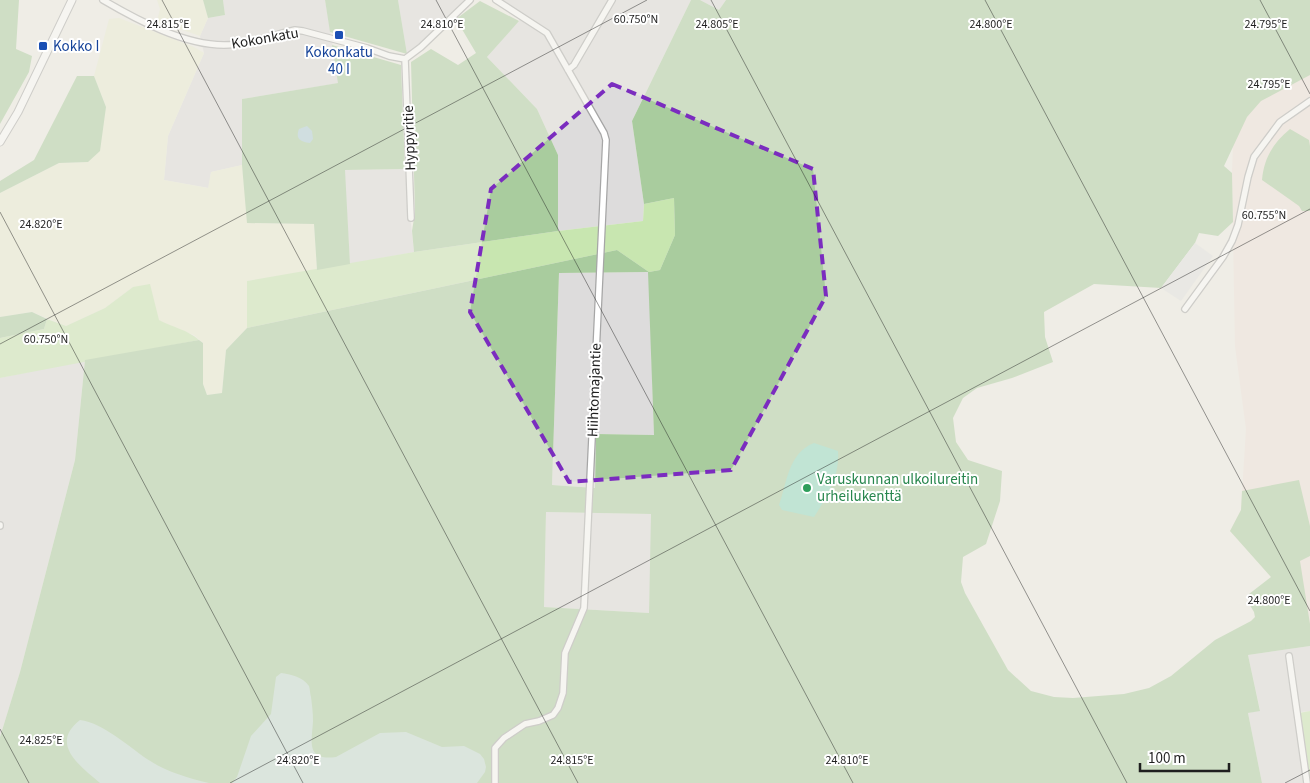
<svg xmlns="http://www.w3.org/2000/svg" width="1310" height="783" font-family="'Source Sans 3',sans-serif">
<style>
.residential{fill:#dddcdc}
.military{fill:#f0e2db}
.farmland{fill:#eaedd3}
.grass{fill:#c8e6b0}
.forest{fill:#a9cc9e;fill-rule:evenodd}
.wetland{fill:#c4dcd2}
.pitch{fill:#89d9be}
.parking{fill:#e3e3e3}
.water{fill:#aacdda}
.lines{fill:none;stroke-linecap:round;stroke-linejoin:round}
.minor-casing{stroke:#a6a6a6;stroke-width:8}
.tertiary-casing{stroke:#a6a6a6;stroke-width:9}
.minor{stroke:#fff;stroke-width:5.5}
.tertiary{stroke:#fff;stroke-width:7}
.marked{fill:none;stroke:#7b2cbf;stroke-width:4;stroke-dasharray:10 6;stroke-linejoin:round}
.ticks{fill:none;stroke:#1f1f1f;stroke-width:1;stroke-opacity:0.45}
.transit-dot{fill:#1a4fb4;stroke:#fff;stroke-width:2}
.leisure-dot{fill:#2e9e5b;stroke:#fff;stroke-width:2}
.labels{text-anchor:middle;stroke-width:4;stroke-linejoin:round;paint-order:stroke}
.street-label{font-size:15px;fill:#1f1f1f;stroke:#fff}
.transit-label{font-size:15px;fill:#164399;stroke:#fff;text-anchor:start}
.leisure-label{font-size:15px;fill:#27864d;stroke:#fff;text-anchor:start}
.ticks-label{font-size:12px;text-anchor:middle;fill:#1f1f1f;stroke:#fff;stroke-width:4;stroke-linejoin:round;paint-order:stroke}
</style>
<rect width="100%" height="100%" fill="#efede6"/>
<path class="residential" d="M223 0H325L339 83 242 99V165L211 172 209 188 164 180 168 136 204 53 200 36 208 18 225 15Z
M398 0H470L426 42 407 54Z
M496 0H691L632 121 644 204 643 221 558 231V155L537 109 487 57 523 16Z
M700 0H726L719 10Z
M405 169 414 252 350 264 344 170Z
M649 272 654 435 596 434 595 488 552 485 559 273Z
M85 360 75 460 20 672 0 737V378Z
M546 512 652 514 649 613 544 607Z
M1310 646V711L1300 712 1309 783H1262L1248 713 1260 710 1248 655Z"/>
<path class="military" d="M1238 0H1310V646L1271 577 1230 531 1241 510 1246 429 1235 346 1232 173Z"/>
<path class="farmland" d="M157 0H203L208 18 200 36 157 21 160 9Z
M119 18 194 47 204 53 168 136 164 180 208 188 211 172 242 165 248 223 314 224 317 270 247 281V328L226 350 222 393 207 395 203 384V343L194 335 171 327 159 320 133 287 105 308 66 326 32 312 0 317V193L59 163 88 162 106 107 94 76 109 19Z"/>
<path class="grass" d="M674 198 675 235 660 270 649 272 617 250 247 328V281L414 252 558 231 643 221 644 204Z
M150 284 159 320C172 327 188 330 199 340L0 378V338L44 329 47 319 66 326 105 308 133 287Z
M1310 711V783H1309L1299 713Z"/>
<path class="forest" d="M0 0H19L16 49 32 56 29 72 0 124Z
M203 0H223L225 15 208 18Z
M325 0H398L407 54 330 32Z
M691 0H700L719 10 726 0H1310V75L1261 101 1247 117 1224 166 1232 173 1233 222 1218 236 1199 233 1195 243 1161 288 1094 284 1044 312 1045 337 1053 362 1012 378 977 388 963 398 953 418 956 442 968 460 1002 471 1000 501 986 544 963 557 961 582 965 593 1008 670 1031 691 1054 697 1073 698 1124 694 1149 688 1171 676 1215 640 1251 621 1255 617 1254 612 1248 602 1249 594 1271 577 1230 531 1241 510 1242 491 1299 480 1310 526V556L1300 561 1310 624V646L1248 655 1260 711 1248 713 1262 783H0V737L20 672 75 460 85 360 199 340 203 343V384L207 395 222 393 226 350 247 328 617 250 649 272 660 270 675 235 674 198 644 204 632 121ZM648 272 654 435 596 434 595 488 552 485 559 273ZM546 512 651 514 649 613 544 607Z
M480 1 519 21 487 57 537 109 558 155V231L414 252 412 231 415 212 411 62 431 49 458 65 476 53 456 19Z
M332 45 401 65 405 169 345 170 350 264 317 270 314 224 247 223 242 165V99L338 83Z
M77 76H94L106 107 100 151 88 162 59 163 0 193V181L34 160Z
M1290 129 1309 140 1310 146V211H1302L1299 206 1262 180C1264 158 1273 143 1290 129Z
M32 312 47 319 44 329 0 338V317Z"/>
<path class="wetland" d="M281 673C290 674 303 677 309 686 310 689 310 694 311 697 312 705 313 713 313 721 312 741 305 761 336 757L380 733 406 732 442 747 464 746 480 754 484 759 486 767 485 772 477 783H232L237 777 251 736 271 714 276 677Z
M80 720C103 723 128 746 147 759 165 771 187 778 209 783H100C80 766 49 744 80 720Z"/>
<path class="pitch" d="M814 443 838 451C840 476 827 497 814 517L782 510 779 505C787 483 788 453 814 443Z"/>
<path class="parking" d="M1195 243 1213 256 1181 301 1161 288Z"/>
<path class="water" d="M307 126 312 131 313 139 310 143C301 142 295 139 299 129Z"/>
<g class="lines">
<defs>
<path id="minor" d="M103 0C137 20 184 45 224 45 248 45 272 35 295 30L303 31 367 48 389 56 405 59 421 47 470 0
M405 59 411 218
M568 70 574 65 612 0
M1185 309 1223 257 1232 241 1238 225 1248 177 1254 157 1280 122 1310 101
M0 526V525
M1289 656 1307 783
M495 783V748L504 738 525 724 539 721 553 715 558 708 563 693 565 653 584 608 606 140 604 133 547 33 496 0"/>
<path id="tertiary" d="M0 142 18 112 72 0"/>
</defs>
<use href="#minor" class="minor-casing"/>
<use href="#tertiary" class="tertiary-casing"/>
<use href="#minor" class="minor"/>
<use href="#tertiary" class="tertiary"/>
</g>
<path d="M0 0H1310V783H0ZM612 84 813 169 826 296 731 470 569 482 470 312 491 189Z" fill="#efede6" fill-opacity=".55" fill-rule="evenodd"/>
<path class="marked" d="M612 84 813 169 826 296 731 470 569 482 470 312 491 189Z"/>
<path class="ticks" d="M162 0 578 783M436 0 853 783M711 0 1127 783M985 0 1310 611M1260 0 1310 94M0 212 303 783M0 344 647 0M0 729 29 783M230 783 1310 209M1285 783 1310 770"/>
<g class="transit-dot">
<rect x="334" y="30" width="10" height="10" rx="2.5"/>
<rect x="38" y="41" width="10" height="10" rx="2.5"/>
</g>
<circle class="leisure-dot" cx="807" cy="488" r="5"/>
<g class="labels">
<g class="street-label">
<text transform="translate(265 38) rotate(-10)" y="5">Kokonkatu</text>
<text transform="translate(409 138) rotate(-92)" y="5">Hyppyritie</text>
<text transform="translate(594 390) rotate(-88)" y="5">Hiihtomajantie</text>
</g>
<g class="transit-label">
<text x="53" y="51">Kokko I</text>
<text x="339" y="57" text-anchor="middle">Kokonkatu<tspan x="339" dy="17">40 I</tspan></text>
</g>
<g class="leisure-label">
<text x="817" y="484">Varuskunnan ulkoilureitin<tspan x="817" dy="17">urheilukenttä</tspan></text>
</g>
</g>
<g class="ticks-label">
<text x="636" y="23">60.750°N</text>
<text x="442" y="28">24.810°E</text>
<text x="991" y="28">24.800°E</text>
<text x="1266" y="28">24.795°E</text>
<text x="168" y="28">24.815°E</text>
<text x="717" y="28">24.805°E</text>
<text x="1269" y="88">24.795°E</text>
<text x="1264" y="219">60.755°N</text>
<text x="41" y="228">24.820°E</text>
<text x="46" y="343">60.750°N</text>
<text x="1269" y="604">24.800°E</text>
<text x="41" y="744">24.825°E</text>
<text x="298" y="764">24.820°E</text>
<text x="572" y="764">24.815°E</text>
<text x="847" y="764">24.810°E</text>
</g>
<path d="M1140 763v8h89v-8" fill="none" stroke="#1f1f1f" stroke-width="2.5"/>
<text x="1148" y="763" font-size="15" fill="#1f1f1f" stroke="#ffffff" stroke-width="4" paint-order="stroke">100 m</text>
</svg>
